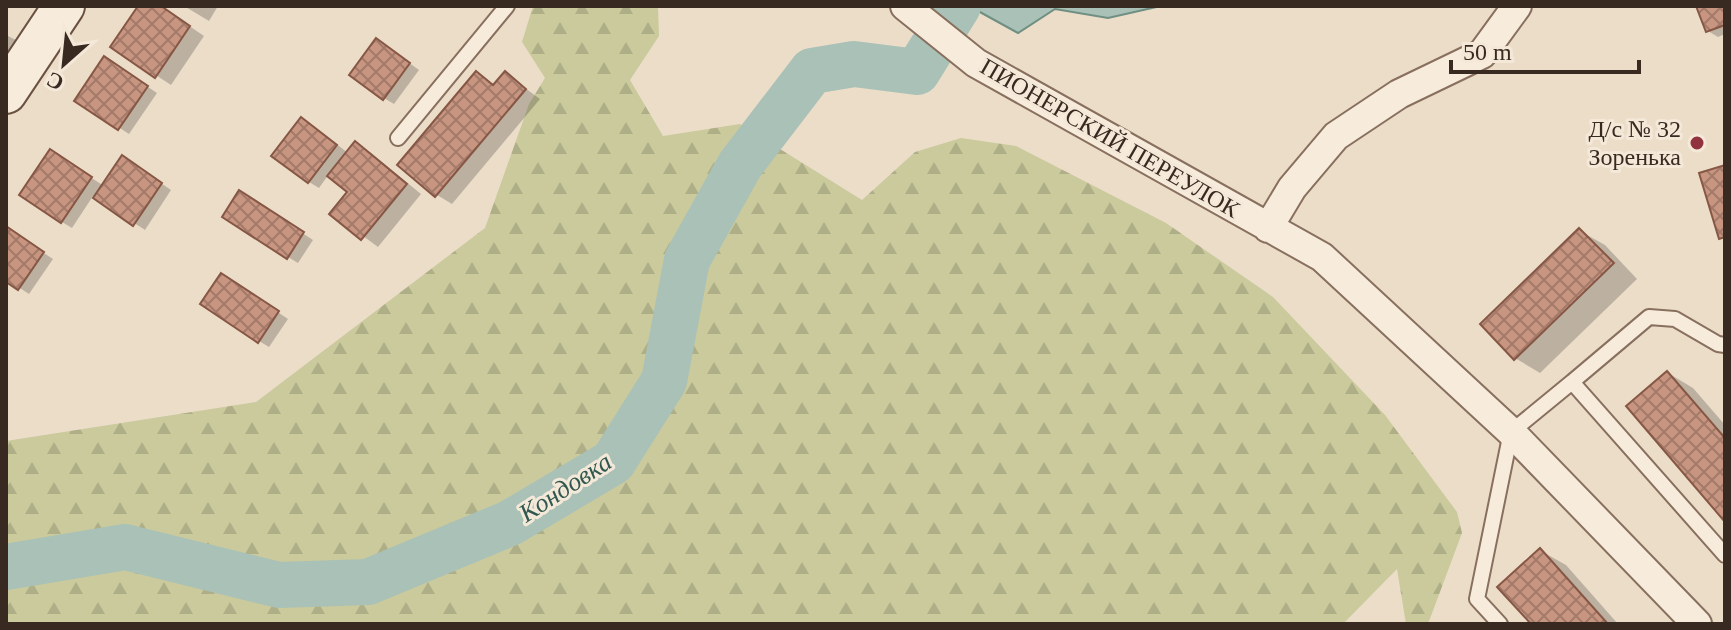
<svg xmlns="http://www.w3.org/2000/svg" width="1731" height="630" font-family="'Times New Roman',serif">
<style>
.forest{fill:url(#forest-firs)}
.water{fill:#a9c1b7;stroke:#708f83;stroke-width:2}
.shadow{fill:#0003}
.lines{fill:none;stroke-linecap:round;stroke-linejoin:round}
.river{stroke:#a9c1b7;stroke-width:46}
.building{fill:url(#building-cross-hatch);stroke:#865745;stroke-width:2}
.lane-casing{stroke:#886f5e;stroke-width:18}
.street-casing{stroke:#886f5e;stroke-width:32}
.secondary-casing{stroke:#6a5041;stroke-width:44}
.lane{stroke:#f7ecdc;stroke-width:14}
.street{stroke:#f7ecdc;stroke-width:28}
.secondary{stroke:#f7ecdc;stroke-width:40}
.poi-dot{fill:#93323f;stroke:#f4e8d8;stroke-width:3}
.labels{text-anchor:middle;stroke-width:6;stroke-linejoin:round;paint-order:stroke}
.poi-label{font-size:24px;fill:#392a21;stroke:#f4e8d8;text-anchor:end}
.street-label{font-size:24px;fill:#392a21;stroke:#f4e8d8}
.water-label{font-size:26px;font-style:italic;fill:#315850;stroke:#f4e8d8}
</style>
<defs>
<pattern id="forest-firs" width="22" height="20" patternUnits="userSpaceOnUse" patternTransform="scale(2)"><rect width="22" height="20" fill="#caca9d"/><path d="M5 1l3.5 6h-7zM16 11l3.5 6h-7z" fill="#aeae87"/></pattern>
<pattern id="building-cross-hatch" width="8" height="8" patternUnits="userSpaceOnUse" patternTransform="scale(2)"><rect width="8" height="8" fill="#c89581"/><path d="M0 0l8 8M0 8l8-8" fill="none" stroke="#a37a69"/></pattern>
</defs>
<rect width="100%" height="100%" fill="#ecddc9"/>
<path class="forest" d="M533 6H658L659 36 630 80 663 136 740 124 862 200 915 152 961 138 1016 146 1166 223 1273 297 1385 415 1457 512 1462 533 1428 624H1406L1397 569 1343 624H6V441L256 402 485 228 529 104 545 78 522 42Z"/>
<path class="water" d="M969 6H1161L1108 18 1055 9 1018 33Z"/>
<path class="shadow" d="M140 6H160L204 36 171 85 113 47Z
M184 6H218L209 21Z
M1698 6H1725V34L1718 37 1708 31Z
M6 35 18 41 6 58Z
M387 47 419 70 394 104 384 98Z
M115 65 157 93 129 134 77 100Z
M476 73 496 86 506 74 540 99 452 204 437 195 400 164Z
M312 125 348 153 356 144 371 153 421 194 378 247 332 213 350 191 329 174 319 188 309 182Z
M61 158 104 186 133 164 171 190 145 230 93 196 72 228 62 222Z
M250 199 313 240 298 263 288 257Z
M6 228 53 259 29 294 6 279Z
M1580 231 1605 245 1637 279 1540 373 1515 358Z
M232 281 288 319 269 347 259 341Z
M1668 373 1693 388 1725 425V519Z
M1541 551 1566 565 1618 624H1533Z"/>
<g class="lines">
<path class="river" d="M6 567 125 547 279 585 368 582 510 523 613 462 664 381 687 260 740 165 812 71 854 64 917 72 958 6"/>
</g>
<path class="building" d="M138 6H161L190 26 155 78 110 47Z
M1696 6H1725V25L1706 32Z
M376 38 410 63 383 100 349 75Z
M104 56 148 86 118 130 74 101Z
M476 71 493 85 505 71 526 89 435 197 397 165Z
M301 117 337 145 308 183 271 156Z
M355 141 407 184 361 240 329 214 347 192 327 176Z
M50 149 92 177 61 223 19 195Z
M122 155 162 183 133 226 93 198Z
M1725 165V237L1719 239 1699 173Z
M239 190 304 232 287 259 222 217Z
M6 226 44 252 18 290 6 282Z
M1579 228 1614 263 1514 360 1480 324Z
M221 273 279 311 258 343 200 304Z
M1667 371 1725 438V522L1626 406Z
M1540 548 1608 624H1531L1497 587Z"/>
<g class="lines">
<defs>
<path id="lane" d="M398 138 507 6
M1725 345 1718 344 1675 319 1649 317 1572 382 1725 555
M1500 624 1477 599 1511 432 1572 382"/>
<path id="street" d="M905 6 976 63 1322 257 1511 432 1697 624
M1268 228 1292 188 1336 136 1399 94 1482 54 1517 6"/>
<path id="secondary" d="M6 93 64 6"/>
</defs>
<use href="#lane" class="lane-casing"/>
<use href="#street" class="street-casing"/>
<use href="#secondary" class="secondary-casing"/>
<use href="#lane" class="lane"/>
<use href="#street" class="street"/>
<use href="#secondary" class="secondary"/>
</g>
<circle class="poi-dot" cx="1697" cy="143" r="8"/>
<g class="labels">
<g class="poi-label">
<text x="1681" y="137">Д/с № 32<tspan x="1681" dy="28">Зоренька</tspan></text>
</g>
<g class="street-label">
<text transform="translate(1110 138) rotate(30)" y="8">ПИОНЕРСКИЙ ПЕРЕУЛОК</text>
</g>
<g class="water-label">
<text transform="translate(565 487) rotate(-33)" y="9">Кондовка</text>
</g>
</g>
<rect width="1731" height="630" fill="none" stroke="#392a21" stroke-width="16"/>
<g transform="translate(64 64) rotate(207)" stroke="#f4e8d8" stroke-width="6" paint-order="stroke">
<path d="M0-6L14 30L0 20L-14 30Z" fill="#392a21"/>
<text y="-12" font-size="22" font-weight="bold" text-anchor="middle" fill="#392a21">С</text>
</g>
<path d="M1451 60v12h188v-12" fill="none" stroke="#392a21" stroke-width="4"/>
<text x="1463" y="60" font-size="24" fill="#392a21" stroke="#f4e8d8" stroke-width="6" paint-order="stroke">50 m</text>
</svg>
